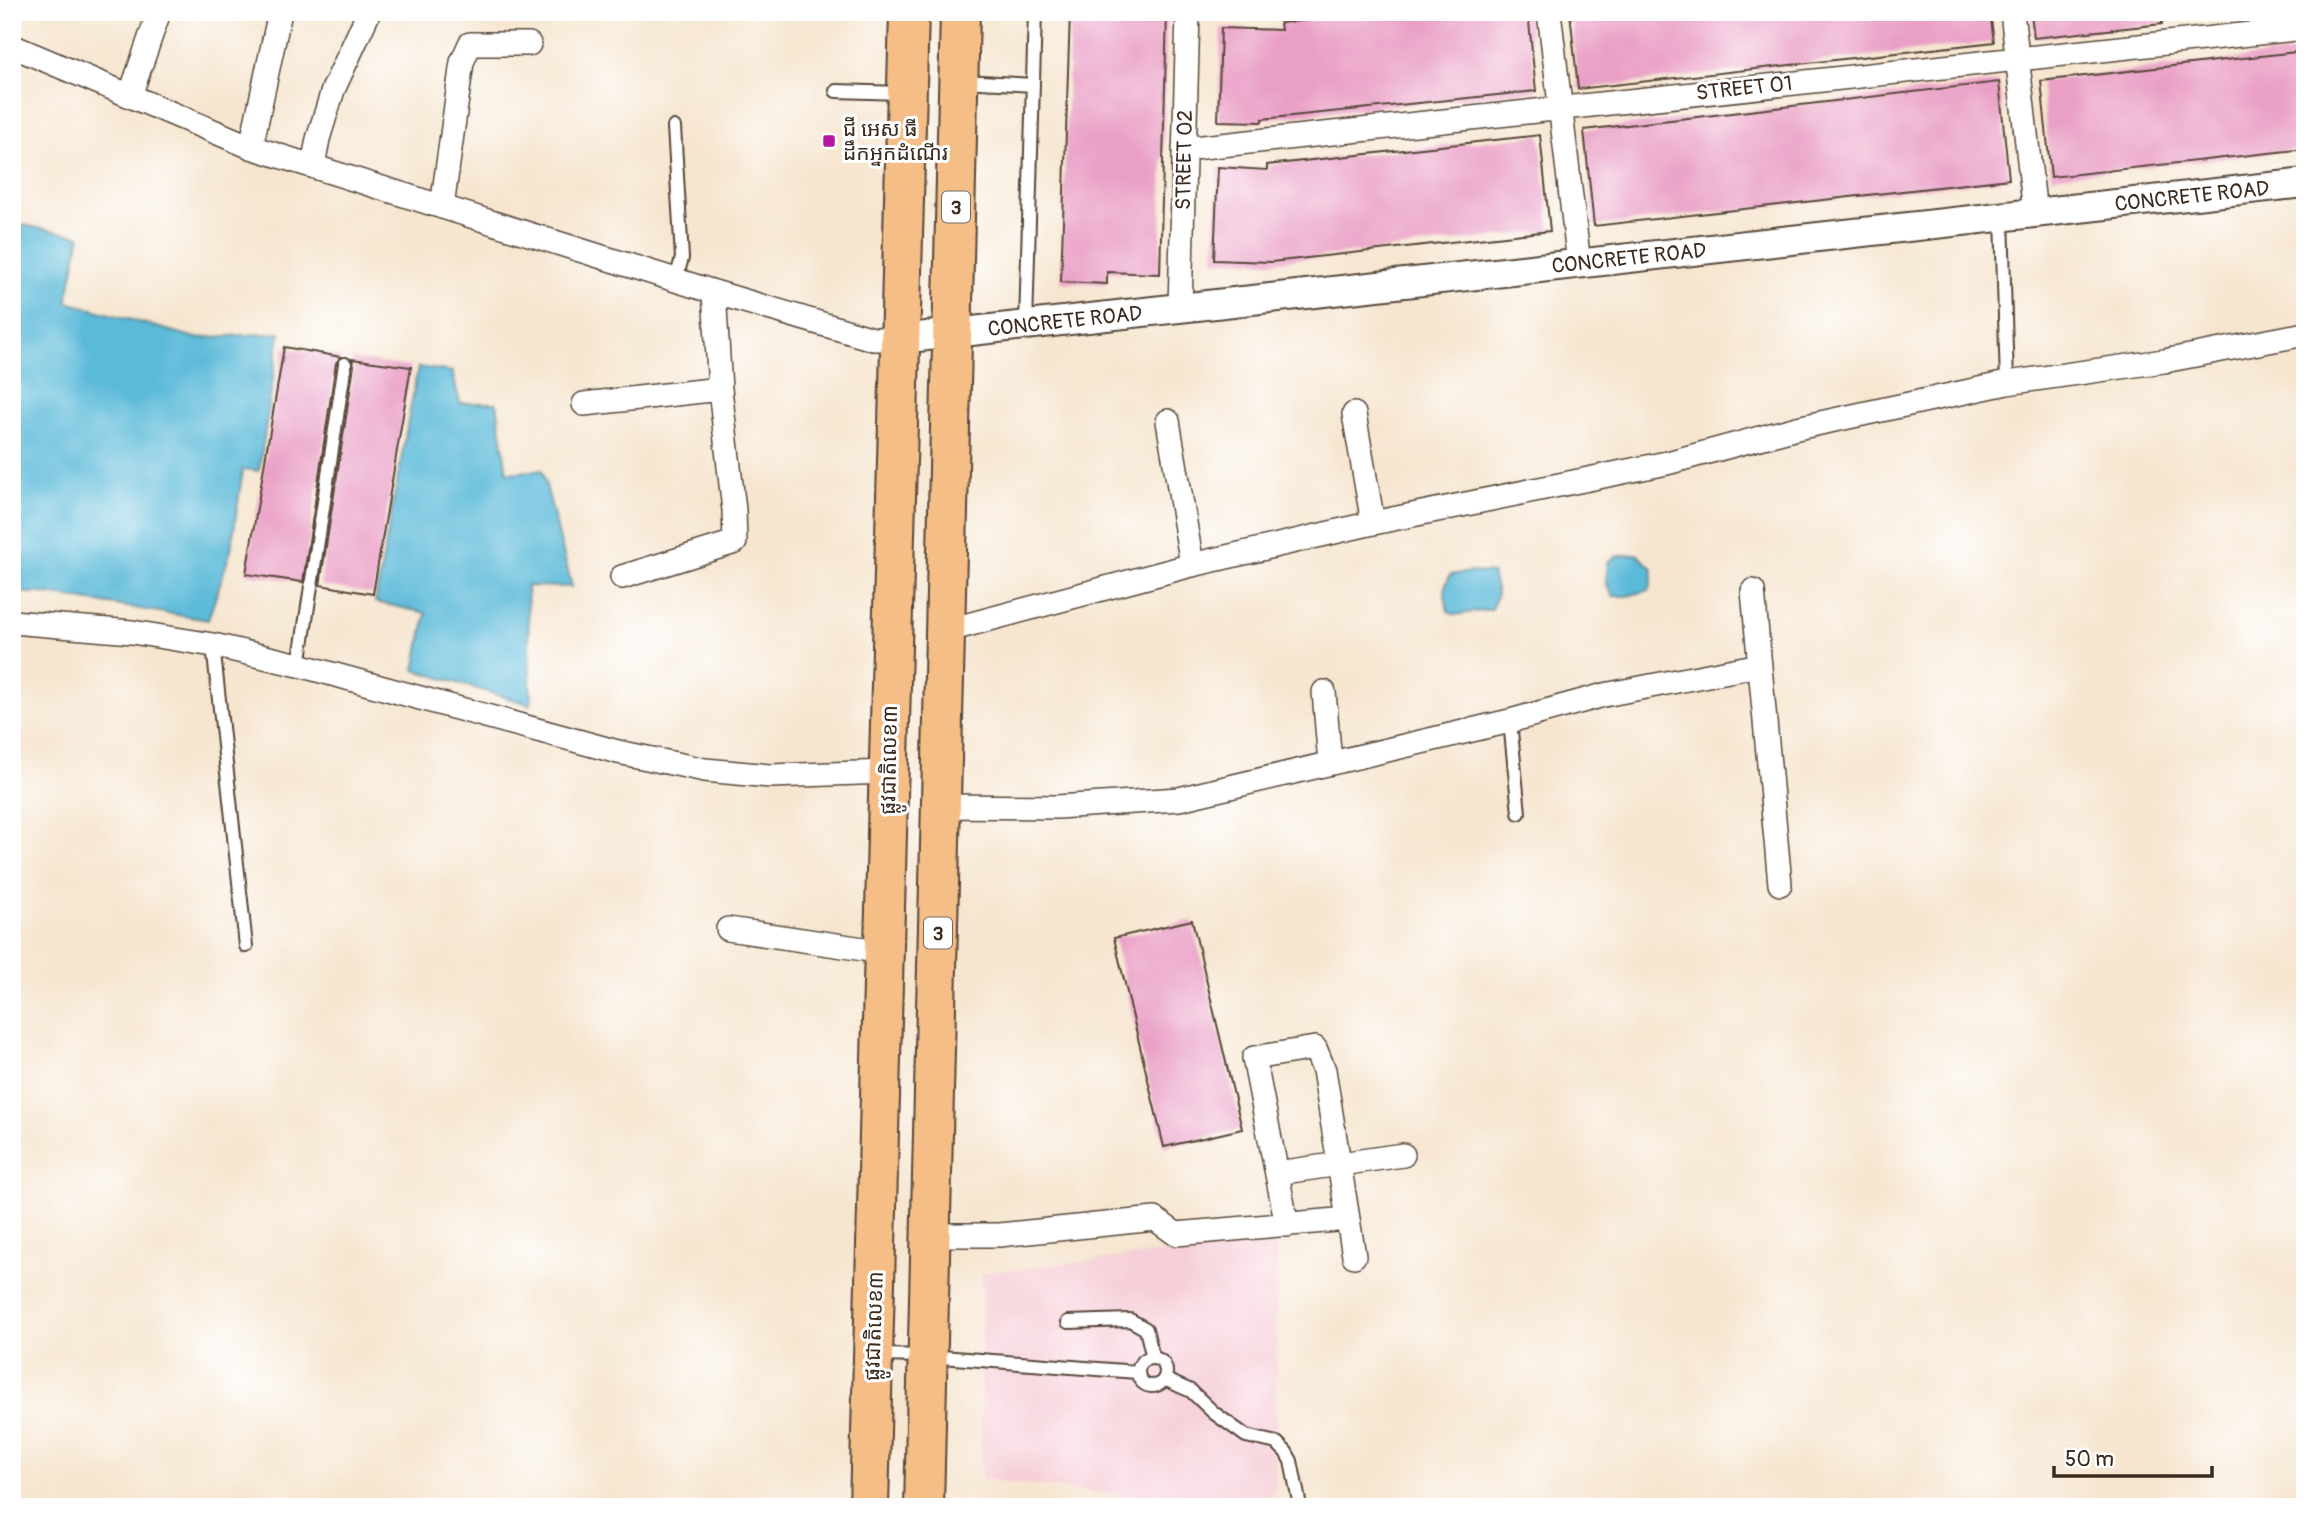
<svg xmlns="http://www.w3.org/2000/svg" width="2317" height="1519" font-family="Pangolin,'Noto Sans Khmer',sans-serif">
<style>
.built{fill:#f6cfd8}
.water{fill:#5bbad9;stroke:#4b727c;stroke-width:2}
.building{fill:#eaa0c6}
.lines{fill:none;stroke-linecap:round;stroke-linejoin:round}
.service-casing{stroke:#574639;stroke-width:16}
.minor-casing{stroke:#574639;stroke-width:26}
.tertiary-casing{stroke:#574639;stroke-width:32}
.trunk-casing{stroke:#574639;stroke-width:42}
.service{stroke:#fff;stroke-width:12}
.minor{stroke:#fff;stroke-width:23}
.tertiary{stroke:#fff;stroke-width:28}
.trunk{stroke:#f6be87;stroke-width:38}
.poi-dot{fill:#b5179e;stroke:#fff;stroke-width:2.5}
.labels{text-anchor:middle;stroke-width:6;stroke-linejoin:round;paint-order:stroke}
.shield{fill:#fff;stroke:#766a62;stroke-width:2}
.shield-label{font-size:19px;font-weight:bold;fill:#3b2a1e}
.street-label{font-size:21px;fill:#3b2a1e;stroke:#fff}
.poi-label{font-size:21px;fill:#3b2a1e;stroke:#fff;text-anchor:start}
</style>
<rect width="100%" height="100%" fill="#fff"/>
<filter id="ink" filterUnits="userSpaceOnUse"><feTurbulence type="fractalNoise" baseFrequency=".0143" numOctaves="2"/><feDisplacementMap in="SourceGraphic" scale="14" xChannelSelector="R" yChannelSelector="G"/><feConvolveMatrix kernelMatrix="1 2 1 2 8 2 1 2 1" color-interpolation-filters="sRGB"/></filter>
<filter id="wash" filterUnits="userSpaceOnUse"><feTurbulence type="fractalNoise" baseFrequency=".00686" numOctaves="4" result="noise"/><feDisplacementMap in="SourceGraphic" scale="28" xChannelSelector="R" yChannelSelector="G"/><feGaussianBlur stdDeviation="1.57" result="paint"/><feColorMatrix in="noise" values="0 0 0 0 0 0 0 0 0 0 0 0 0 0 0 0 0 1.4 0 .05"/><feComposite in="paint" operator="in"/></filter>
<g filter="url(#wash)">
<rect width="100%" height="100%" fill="#f6e6d0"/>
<path class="built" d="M1277 1240 1275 1496 1218 1507 981 1479 982 1273Z"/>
<path class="water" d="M12 223 80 236 67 302 196 338 280 333 259 471 243 469 231 550 208 620 41 593H12Z
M418 367 452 372 460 403H497L507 473 542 470 572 587 527 586 531 705 415 670 426 613 375 602Z
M1637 554 1653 569 1650 590 1627 596H1613L1606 583 1608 562 1615 557Z
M1469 572 1492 573 1497 593 1492 609 1455 615 1448 611 1445 595 1446 584 1450 575Z"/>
<g id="blocks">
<path class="building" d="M1070 12H1167L1160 274 1107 272V284L1061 282Z
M1396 12H1528L1536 91 1262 119V122L1218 121 1221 28 1281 30 1280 23Z
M1570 12H1990L1994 42 1578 89Z
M2031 12H2162V24L2034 38Z
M2305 51V149L2051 177 2041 81Z
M1999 82 2009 179 1594 226 1584 130Z
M1540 135 1550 231 1271 262 1214 260 1218 167 1267 170V165Z
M284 347 341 357 336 363 303 582 246 574Z
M352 359 411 367 373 594 320 585 354 365Z
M1192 920 1242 1129 1164 1147 1114 938Z"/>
</g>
</g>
<g filter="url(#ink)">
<use href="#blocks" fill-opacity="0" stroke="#574639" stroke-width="2"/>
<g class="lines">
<defs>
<path id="service" d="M963 81 1033 85
M836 91 902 93
M674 127 682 258 676 279
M2002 217 2007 383
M1026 325 1035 12
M213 645 246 946
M299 665 345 364
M1510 721 1519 813
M1068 1322 1130 1320 1146 1329 1153 1358
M876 1355 928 1356 1137 1372
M1138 1372a14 14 0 1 1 28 0a14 14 0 1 1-28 0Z
M1164 1379 1191 1391 1214 1413 1246 1436 1277 1443 1286 1452 1291 1461 1299 1501"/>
<path id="minor" d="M1549 12 1579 264
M2012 12 2035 213
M12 46 251 147 714 292 873 339H900
M130 96 159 12
M251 147 280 12
M1184 149 2305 28
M313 165 318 139 333 90 368 14
M442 207 462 62 470 44H529
M1180 308 1188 12
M584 404 720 389
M1354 414 1373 523
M1168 421 1192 565
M622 577 735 542 734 510 720 389 714 292
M1753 591 1780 884
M12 622 132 632 213 645 299 665 618 752 705 770 770 776 889 772
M945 631 1192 565 1373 523 1667 463 1797 428 2007 383 2164 361 2305 334
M1324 692 1330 763
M941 806 1057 807 1179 799 1510 721 1604 695 1760 665
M728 929 884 952
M1277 1173 1403 1155
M1287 1225 1254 1058 1315 1048 1324 1070 1354 1256
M930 1235H999L1155 1219 1176 1234 1348 1219"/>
<path id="tertiary" d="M900 339 2305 183"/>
<path id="trunk" d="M869 1507 909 12
M924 1507 960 12"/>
</defs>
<use href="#service" class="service-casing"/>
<use href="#minor" class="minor-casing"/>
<use href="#tertiary" class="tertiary-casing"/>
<use href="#trunk" class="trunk-casing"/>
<use href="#service" class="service"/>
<use href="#minor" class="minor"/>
<use href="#tertiary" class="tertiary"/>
<use href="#trunk" class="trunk"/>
</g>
</g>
<rect class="poi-dot" x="822" y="134" width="14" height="14" rx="3.5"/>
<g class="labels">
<g class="shield">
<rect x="942" y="191.5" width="28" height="31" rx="5"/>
<rect x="924" y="917.5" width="28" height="31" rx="5"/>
</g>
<g class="shield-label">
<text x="956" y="214">3</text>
<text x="938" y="940">3</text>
</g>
<g class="street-label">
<text transform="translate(1744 88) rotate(-6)" y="7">STREET 01</text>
<text transform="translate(1184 160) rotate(-89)" y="7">STREET 02</text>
<text transform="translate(2192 196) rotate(-6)" y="7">CONCRETE ROAD</text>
<text transform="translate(1629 258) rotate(-6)" y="7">CONCRETE ROAD</text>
<text transform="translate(1065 321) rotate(-6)" y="7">CONCRETE ROAD</text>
<text transform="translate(889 760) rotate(-89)" y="7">ផ្លូវជាតិលេខ៣</text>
<text transform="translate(874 1326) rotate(-88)" y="7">ផ្លូវជាតិលេខ៣</text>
</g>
<g class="poi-label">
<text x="843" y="136">ជី អេស ធី<tspan x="843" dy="24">ដឹកអ្នកដំណើរ</tspan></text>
</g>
</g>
<rect width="2317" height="1519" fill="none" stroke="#fff" stroke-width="42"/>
<path d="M2054 1466v10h158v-10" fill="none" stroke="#3b2a1e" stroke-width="3.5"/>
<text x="2065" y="1466" font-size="21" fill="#3b2a1e" stroke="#ffffff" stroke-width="5" paint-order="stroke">50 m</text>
</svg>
